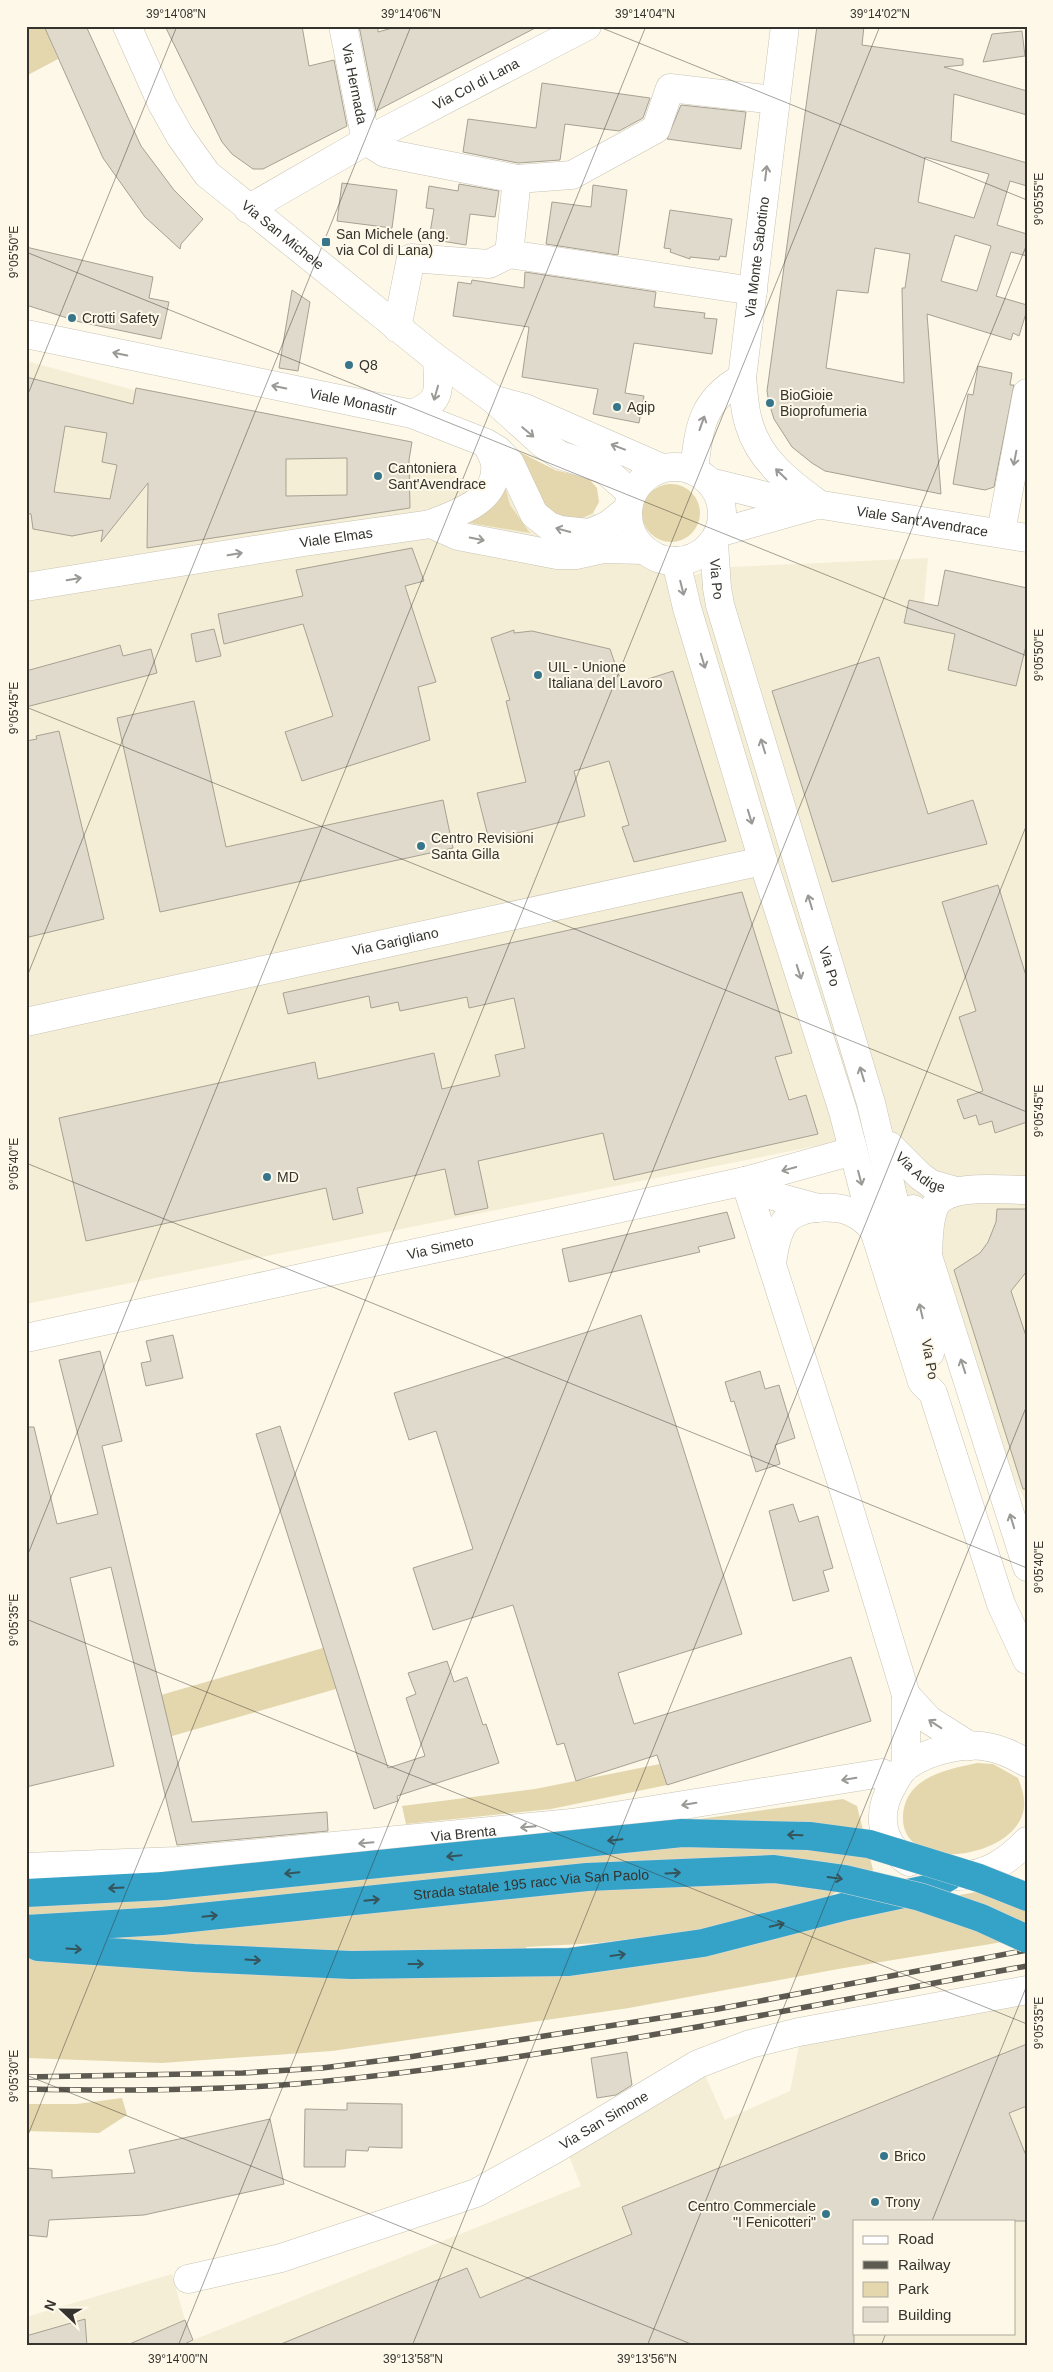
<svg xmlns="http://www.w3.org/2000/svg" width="1053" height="2372" font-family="Helvetica,sans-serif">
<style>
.built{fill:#f5eed6;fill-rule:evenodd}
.green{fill:#e4d7ad}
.building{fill:#dfdacb;stroke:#a6a192;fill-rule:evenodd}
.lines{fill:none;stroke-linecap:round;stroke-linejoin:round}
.street-casing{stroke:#c8c3b3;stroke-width:29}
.secondary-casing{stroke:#c8c3b3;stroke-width:29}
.highway-casing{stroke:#dbdad9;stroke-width:29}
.street{stroke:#fff;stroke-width:28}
.secondary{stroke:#fff;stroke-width:28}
.highway{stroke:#35a2c7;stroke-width:28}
.rail-casing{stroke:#5d5a52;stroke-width:5.5}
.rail{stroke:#fdf8e8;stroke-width:4;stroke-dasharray:11;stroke-linecap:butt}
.highway-bridge-casing{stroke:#dbdad9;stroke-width:29;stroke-linecap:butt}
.highway-bridge{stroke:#35a2c7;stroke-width:28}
.oneway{stroke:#9a9996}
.oneway2{stroke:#35545b}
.ticks{fill:none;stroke:#35332d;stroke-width:1;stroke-opacity:0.45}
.poi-dot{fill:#37758b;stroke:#fdf8e8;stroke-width:2}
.labels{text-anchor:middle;stroke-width:4;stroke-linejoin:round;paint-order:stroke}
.street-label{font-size:14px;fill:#35332d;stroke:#fdf8e8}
.poi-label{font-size:14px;fill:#35332d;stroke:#fdf8e8;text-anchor:start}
.neatline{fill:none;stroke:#35332d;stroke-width:2}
.ticks-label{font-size:12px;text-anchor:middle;fill:#35332d}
</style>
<rect width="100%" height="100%" fill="#fdf8e8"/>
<path class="built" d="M26 361 618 520 624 537 643 556 671 572 693 575 730 567 928 558 924 602 1027 644V1504L841 1141 26 1304Z
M1027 2004V2346H26V2317L172 2274 185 2320 193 2340 581 2186 569 2156 705 2075 725 2120 790 2091 800 2041ZM854 2221H1014V2333H854Z"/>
<path class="green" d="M26 26H44L58 59 26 76Z
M514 449 555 470 588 478 597 488 599 502 593 513 576 521 547 511Z
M504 482 510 505 530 533 464 522Z
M642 513a29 29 0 1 1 58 0a29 29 0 1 1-58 0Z
M323 1648 336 1689 172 1736 161 1695Z
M977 1763 993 1764 1018 1778C1022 1788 1025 1797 1024 1808 1019 1846 954 1864 923 1849 911 1843 903 1833 903 1819 903 1778 944 1770 977 1763Z
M660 1764 667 1785 551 1809 406 1824 402 1806 535 1789Z
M843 1799 857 1806 873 1870 818 1903 733 1926 599 1943 526 1947 528 1973C638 1976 746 1943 852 1917 909 1902 969 1894 1027 1883V1938L838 1969 629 2008 332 2051 162 2063 26 2058V1884L614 1831Z
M122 2098 127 2115 99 2133 26 2131V2104H77Z"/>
<path class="building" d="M44 26H86L141 146 174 190 203 219 181 244 180 249 145 217 103 158Z
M165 26H302L309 66 334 60 347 126 263 169H253L232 154 222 142Z
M359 26H378V32L399 26H539L376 111Z
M817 26H864L862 45 963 59V65L944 67 1027 91V115L954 94 951 141 1027 163V186L1010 181 997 225 1027 234V256L1011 252 996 296 1027 305V310L1019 336 1013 333 1011 340 927 314 941 494 825 471 812 463 792 447 774 419 769 403 767 391ZM925 157 989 174 974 218 918 202ZM955 235 991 246 977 291 941 281ZM875 248 910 254 905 288H902L904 383 826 368 837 290 868 293Z
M1022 31 1025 56 983 62 992 34Z
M542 83 650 98 643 118 619 131 565 124 560 160 518 163 463 152 468 119 536 128Z
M681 105 746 112 741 149 667 139Z
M342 183 397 190 392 228 337 221Z
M459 184 499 191 495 217 470 214 466 245 429 239 434 209 426 208 429 186 458 191Z
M593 185 627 190 618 255 546 244 552 202 591 207Z
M670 210 732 219 726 257 720 256 719 260 690 257V259L670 252 671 249 664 248Z
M26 247 153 277 149 298 169 302 161 339 80 322 26 305Z
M525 272 656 292 654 307 705 313 704 318 717 319 712 354 634 343 625 393 644 396 639 423 593 414 598 389 522 377 529 327 453 316 458 282 471 284 472 280 524 288Z
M292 290 310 302 298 371 279 368Z
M978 366 1012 373 1010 385H1014L994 487 985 490 953 484 968 394 973 395Z
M26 377 133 404 136 388 412 442 409 460 410 508 147 548 148 483 101 542 103 530 72 536 33 529 31 514 26 513ZM65 426 107 433 102 462 117 465 110 499 54 492ZM347 458V495L286 496V459Z
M412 548 424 581 405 586 436 682 418 687 430 740 302 781 285 732 333 716 303 624 224 644 218 614 303 596 296 570Z
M945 570 1027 588V642L1016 686 948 670 955 634 904 623 909 600 938 606Z
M214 629 221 656 196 662 191 634Z
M514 630V633L532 631 610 649 623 687 673 671 726 841 634 862 622 827 629 825 609 761 574 771 585 816 489 840 477 793 526 782 506 701 510 700 491 638Z
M120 645 123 656 151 649 157 673 26 707V671Z
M879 657 928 814 973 800 987 844 832 882 772 691Z
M194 701 226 847 443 800 453 848 160 912 117 718Z
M59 731 104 919 29 937 26 924V741L37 739 36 736Z
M998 885 1027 979V1122L995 1133 992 1121 979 1125 976 1115 964 1119 957 1100 983 1091 959 1017 976 1011 942 902Z
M742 892 792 1053 775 1057 789 1100 806 1095 818 1134 614 1180 603 1133 478 1161 488 1208 455 1215 445 1169 357 1188 363 1213 333 1220 326 1188 86 1241 59 1118 315 1062 318 1079 434 1053 442 1089 500 1076 495 1055 525 1048 514 998 469 1008 467 997 400 1011 398 1002 371 1008 369 996 288 1014 283 993Z
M997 1209H1027V1271L1011 1291 1027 1339V1489H1023L954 1270 980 1253 988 1242 996 1222Z
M727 1212 735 1238 698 1247 700 1252 569 1282 562 1249Z
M641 1315 742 1634 618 1673 634 1724 851 1657 871 1721 667 1785 657 1755 576 1781 564 1743 557 1745 513 1605 433 1630 413 1568 473 1549 436 1431 409 1440 394 1393Z
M173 1335 183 1378 146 1386 141 1363 151 1361 146 1341Z
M100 1351 122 1441 102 1446 192 1822 327 1812 328 1831 177 1845 111 1567 70 1578 114 1766 26 1787V1427H34L57 1524 98 1514 59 1360Z
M760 1371 765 1389 779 1385 795 1438 775 1445 780 1464 756 1472 734 1401 731 1402 725 1382Z
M280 1426 388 1768 425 1756 406 1698 416 1694 408 1673 447 1661 454 1682 467 1677 483 1725 486 1724 499 1763 397 1796 398 1801 374 1809 256 1434Z
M793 1504 799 1522 818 1516 833 1568 823 1571 829 1591 793 1601 769 1511Z
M1027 2044V2106L1009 2113 1027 2158V2221H854V2346H276L467 2268 480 2298 632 2234 622 2207Z
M627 2052 632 2085 616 2095 597 2098 591 2058Z
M347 2103 402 2104V2148L369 2147 368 2151 346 2150 345 2167H304L305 2109 347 2110Z
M270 2119 284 2184 144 2215 49 2220 47 2237 26 2235V2168L52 2170V2178L135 2173 129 2150Z
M85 2319 87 2346H26V2336Z
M185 2320 193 2340 180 2346H125Z"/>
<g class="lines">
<defs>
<g id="street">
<path id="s1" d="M343 26 366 141 385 153 517 179 572 175 656 129 670 88 775 100"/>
<path id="s2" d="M248 209 366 141 587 26"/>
<path d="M509 254 517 179"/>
<path d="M397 328 411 258 489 264 509 254 753 291"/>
<path id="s3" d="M694 471C699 428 701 401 742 378L785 26"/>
<path d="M1001 532 1027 393"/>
<path id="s4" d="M26 1022 763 861"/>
<path id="s5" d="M890 1146 920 1176 931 1184 956 1191"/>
<path d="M928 1254C929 1239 928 1223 934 1208 945 1182 1002 1190 1027 1190"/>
<path id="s6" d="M26 1338 745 1181"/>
<path id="s7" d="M188 2279 281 2258 476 2193 557 2148 698 2064 750 2044 799 2032 1027 1990"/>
</g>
<g id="secondary">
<path id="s8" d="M127 26 162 104 180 136 207 174 437 359 493 399 543 444 560 455 605 470 632 494"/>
<path id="s9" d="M26 334 412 414 486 443 498 450 510 463 534 514 549 526 560 530 588 533 595 531 608 525 627 510"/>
<path d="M742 378C744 393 744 410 749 424 759 459 787 481 816 502"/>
<path d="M499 401 525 408 662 468"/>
<path d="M412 414C444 401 438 389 437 359"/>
<circle cx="675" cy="514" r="47"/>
<path id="s10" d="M710 482 766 496 1027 538"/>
<path d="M431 524C457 513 499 501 495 464 494 457 489 449 486 443"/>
<path d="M721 532 813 506"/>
<path id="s11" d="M714 543 717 588 720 605 871 1103 930 1353"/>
<path d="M676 561 687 608 763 861 843 1111 874 1230 922 1382 933 1393 1001 1604 1027 1660"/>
<path id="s12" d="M26 587 304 542 431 524 458 536 557 555H576L603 549 645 550"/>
<path d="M745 1181 838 1471 906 1695V1765"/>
<path d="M745 1181 853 1151"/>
<path d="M745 1181 770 1195 818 1208"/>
<path d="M913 1209 1027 1567"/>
<path d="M772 1264C774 1250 776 1235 784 1223 795 1205 836 1204 853 1213 862 1217 868 1223 874 1230"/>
<path d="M906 1695 929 1720 970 1746"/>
<path d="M909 1862C879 1843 876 1812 894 1783 897 1777 902 1769 908 1765 928 1751 964 1742 988 1747 1002 1749 1015 1756 1027 1763"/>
<path id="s13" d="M26 1867 177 1861 572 1823 882 1773 896 1779"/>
<path d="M957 1876C986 1876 1008 1861 1027 1841"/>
</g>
<path id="highway" d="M26 1893 164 1886
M26 1929 162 1921
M26 1941 38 1947 194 1958 351 1965 569 1962 703 1943 847 1906 927 1889 950 1876"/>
</defs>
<use href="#street" class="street-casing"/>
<use href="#secondary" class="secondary-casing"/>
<use href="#highway" class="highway-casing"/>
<use href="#street" class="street"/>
<use href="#secondary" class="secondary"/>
<use href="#highway" class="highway"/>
<defs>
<path id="rail" d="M26 2077 243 2073 322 2068 409 2057 718 2009 1027 1950
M26 2089C115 2091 206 2091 295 2084 541 2062 784 2010 1027 1966"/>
</defs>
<use href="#rail" class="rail-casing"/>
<use href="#rail" class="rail"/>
<defs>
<g id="highway-bridge">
<path d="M164 1886 682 1833 809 1836 869 1844 979 1878 1027 1897"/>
<path id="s14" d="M162 1921 587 1877 774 1869 845 1879 920 1897 981 1918 1027 1939"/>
</g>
</defs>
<use href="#highway-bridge" class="highway-bridge-casing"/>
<use href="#highway-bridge" class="highway-bridge"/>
</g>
<defs><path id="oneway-shaft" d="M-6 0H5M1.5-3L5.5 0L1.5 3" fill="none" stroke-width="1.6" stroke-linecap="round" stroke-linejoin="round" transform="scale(1.25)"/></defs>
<g class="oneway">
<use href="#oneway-shaft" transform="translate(766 173) rotate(-83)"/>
<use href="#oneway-shaft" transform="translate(120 354) rotate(-168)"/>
<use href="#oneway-shaft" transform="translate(279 387) rotate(-168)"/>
<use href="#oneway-shaft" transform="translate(436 393) rotate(106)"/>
<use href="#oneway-shaft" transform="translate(702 423) rotate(-70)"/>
<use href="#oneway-shaft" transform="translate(528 432) rotate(40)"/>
<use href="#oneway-shaft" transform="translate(618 447) rotate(-159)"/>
<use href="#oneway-shaft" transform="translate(1015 458) rotate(101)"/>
<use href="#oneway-shaft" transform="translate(781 474) rotate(-136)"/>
<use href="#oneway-shaft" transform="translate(563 530) rotate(-165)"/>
<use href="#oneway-shaft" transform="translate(477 539) rotate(11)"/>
<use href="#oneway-shaft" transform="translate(235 554) rotate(-10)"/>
<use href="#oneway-shaft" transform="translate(74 579) rotate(-9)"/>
<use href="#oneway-shaft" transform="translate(682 588) rotate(76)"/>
<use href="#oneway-shaft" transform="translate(703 661) rotate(73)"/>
<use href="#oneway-shaft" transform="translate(763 746) rotate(-107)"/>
<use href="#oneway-shaft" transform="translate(750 817) rotate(73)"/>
<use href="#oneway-shaft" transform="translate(810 902) rotate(-107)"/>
<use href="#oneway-shaft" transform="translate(799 972) rotate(72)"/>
<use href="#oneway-shaft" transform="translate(862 1074) rotate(-107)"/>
<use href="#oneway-shaft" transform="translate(789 1169) rotate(165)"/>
<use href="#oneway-shaft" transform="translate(860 1178) rotate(75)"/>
<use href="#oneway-shaft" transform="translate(921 1311) rotate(-103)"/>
<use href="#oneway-shaft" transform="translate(963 1366) rotate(-108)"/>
<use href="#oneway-shaft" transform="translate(1012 1521) rotate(-107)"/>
<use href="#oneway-shaft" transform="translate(935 1724) rotate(-147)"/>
<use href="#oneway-shaft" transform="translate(849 1779) rotate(171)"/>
<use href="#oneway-shaft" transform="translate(689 1804) rotate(171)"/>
<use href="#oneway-shaft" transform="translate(528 1827) rotate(175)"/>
<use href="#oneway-shaft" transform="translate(366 1843) rotate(175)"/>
</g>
<g class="oneway2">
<use href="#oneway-shaft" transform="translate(795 1835) rotate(-178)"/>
<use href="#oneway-shaft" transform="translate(615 1840) rotate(174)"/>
<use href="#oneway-shaft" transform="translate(454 1856) rotate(174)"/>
<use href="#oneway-shaft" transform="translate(292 1873) rotate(174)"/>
<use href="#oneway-shaft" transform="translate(673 1873) rotate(-3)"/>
<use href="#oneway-shaft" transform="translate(835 1878) rotate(8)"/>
<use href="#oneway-shaft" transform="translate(116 1888) rotate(177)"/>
<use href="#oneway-shaft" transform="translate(372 1900) rotate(-6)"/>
<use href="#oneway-shaft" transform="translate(210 1916) rotate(-6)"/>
<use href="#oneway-shaft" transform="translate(777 1925) rotate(-13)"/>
<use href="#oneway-shaft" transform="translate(74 1949) rotate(4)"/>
<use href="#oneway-shaft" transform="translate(618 1955) rotate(-8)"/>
<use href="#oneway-shaft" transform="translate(253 1960) rotate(3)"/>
<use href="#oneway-shaft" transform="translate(416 1964)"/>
</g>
<path class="ticks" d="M597 26 1027 200M26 252 1027 656M26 399 177 26M26 707 1027 1112M26 979 411 26M26 1163 1027 1568M26 1559 646 26M26 1619 1027 2024M26 2075 696 2346M26 2140 880 26M932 2221 1027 1985M178 2346 1027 244M412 2346 1027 824M647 2346 1027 1405M881 2346 886 2333"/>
<g class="poi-dot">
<rect x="321" y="237" width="10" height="10" rx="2.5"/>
<circle cx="72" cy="318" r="5"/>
<circle cx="349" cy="365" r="5"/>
<circle cx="770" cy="403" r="5"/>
<circle cx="617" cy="407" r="5"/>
<circle cx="378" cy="476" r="5"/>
<circle cx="538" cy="675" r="5"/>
<circle cx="421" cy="846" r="5"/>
<circle cx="267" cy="1177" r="5"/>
<circle cx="884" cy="2156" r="5"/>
<circle cx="875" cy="2202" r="5"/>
<circle cx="826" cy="2214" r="5"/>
</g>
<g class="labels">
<g class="street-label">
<text dy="5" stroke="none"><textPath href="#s1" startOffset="59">Via Hermada</textPath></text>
<text dy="5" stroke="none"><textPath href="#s2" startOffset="260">Via Col di Lana</textPath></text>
<text dy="5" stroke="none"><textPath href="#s8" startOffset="266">Via San Michele</textPath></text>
<text dy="5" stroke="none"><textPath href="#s3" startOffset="232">Via Monte Sabotino</textPath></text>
<text dy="5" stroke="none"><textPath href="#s9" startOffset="334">Viale Monastir</textPath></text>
<text dy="5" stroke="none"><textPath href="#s10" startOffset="216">Viale Sant'Avendrace</textPath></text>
<text dy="5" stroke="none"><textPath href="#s12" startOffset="314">Viale Elmas</textPath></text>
<text dy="5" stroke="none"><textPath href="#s11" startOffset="36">Via Po</textPath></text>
<text dy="5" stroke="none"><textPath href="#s4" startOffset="378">Via Garigliano</textPath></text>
<text dy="5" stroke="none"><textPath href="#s11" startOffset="440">Via Po</textPath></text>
<text dy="5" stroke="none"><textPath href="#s5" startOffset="41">Via Adige</textPath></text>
<text dy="5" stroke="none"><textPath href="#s6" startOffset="424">Via Simeto</textPath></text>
<text transform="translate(930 1359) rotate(80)" y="5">Via Po</text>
<text dy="5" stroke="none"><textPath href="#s13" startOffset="439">Via Brenta</textPath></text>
<text dy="5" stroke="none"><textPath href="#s14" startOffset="371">Strada statale 195 racc Via San Paolo</textPath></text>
<text dy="5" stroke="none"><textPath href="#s7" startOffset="448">Via San Simone</textPath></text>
</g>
<g class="poi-label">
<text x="336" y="239">San Michele (ang.<tspan x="336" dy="16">via Col di Lana)</tspan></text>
<text x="82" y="323">Crotti Safety</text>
<text x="359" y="370">Q8</text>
<text x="780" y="400">BioGioie<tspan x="780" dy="16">Bioprofumeria</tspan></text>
<text x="627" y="412">Agip</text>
<text x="388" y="473">Cantoniera<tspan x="388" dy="16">Sant'Avendrace</tspan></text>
<text x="548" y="672">UIL - Unione<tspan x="548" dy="16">Italiana del Lavoro</tspan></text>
<text x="431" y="843">Centro Revisioni<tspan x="431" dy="16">Santa Gilla</tspan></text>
<text x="277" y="1182">MD</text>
<text x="894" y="2161">Brico</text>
<text x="885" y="2207">Trony</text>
<text x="816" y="2211" text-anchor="end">Centro Commerciale<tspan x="816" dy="16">"I Fenicotteri"</tspan></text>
</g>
</g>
<rect width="1053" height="2372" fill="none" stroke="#fdf8e8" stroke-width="55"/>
<rect x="853" y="2220" width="162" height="115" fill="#fdf8e8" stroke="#ada99d"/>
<rect x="863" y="2236" width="25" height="8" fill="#ffffff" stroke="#ada99d"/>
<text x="898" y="2244" font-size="15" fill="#35332d">Road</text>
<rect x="863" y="2261" width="25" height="8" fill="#5d5a52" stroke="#ada99d"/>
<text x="898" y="2270" font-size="15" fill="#35332d">Railway</text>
<rect x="863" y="2282" width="25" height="15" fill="#e4d7ad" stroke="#ada99d"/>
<text x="898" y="2294" font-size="15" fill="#35332d">Park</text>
<rect x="863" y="2307" width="25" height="15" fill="#dfdacb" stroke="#ada99d"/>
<text x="898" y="2320" font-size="15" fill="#35332d">Building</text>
<g transform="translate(62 2310) rotate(292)" stroke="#fdf8e8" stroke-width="4" paint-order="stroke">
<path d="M0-4L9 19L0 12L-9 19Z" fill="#35332d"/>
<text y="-8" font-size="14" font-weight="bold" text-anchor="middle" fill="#35332d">N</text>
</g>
<rect x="28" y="28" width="998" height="2316" class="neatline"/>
<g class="ticks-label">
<text x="176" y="18">39°14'08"N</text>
<text x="411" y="18">39°14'06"N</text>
<text x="645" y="18">39°14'04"N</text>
<text x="880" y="18">39°14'02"N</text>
<text transform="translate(1039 199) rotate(-90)" y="4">9°05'55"E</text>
<text transform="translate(14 252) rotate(-90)" y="4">9°05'50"E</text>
<text transform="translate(1039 655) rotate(-90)" y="4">9°05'50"E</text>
<text transform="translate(14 708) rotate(-90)" y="4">9°05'45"E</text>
<text transform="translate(1039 1111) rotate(-90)" y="4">9°05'45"E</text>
<text transform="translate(14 1164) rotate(-90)" y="4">9°05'40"E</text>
<text transform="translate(1039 1567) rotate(-90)" y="4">9°05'40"E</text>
<text transform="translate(14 1620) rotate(-90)" y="4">9°05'35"E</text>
<text transform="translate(1039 2023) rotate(-90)" y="4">9°05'35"E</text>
<text transform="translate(14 2076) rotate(-90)" y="4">9°05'30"E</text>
<text x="178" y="2363">39°14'00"N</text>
<text x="413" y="2363">39°13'58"N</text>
<text x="647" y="2363">39°13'56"N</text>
</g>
</svg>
